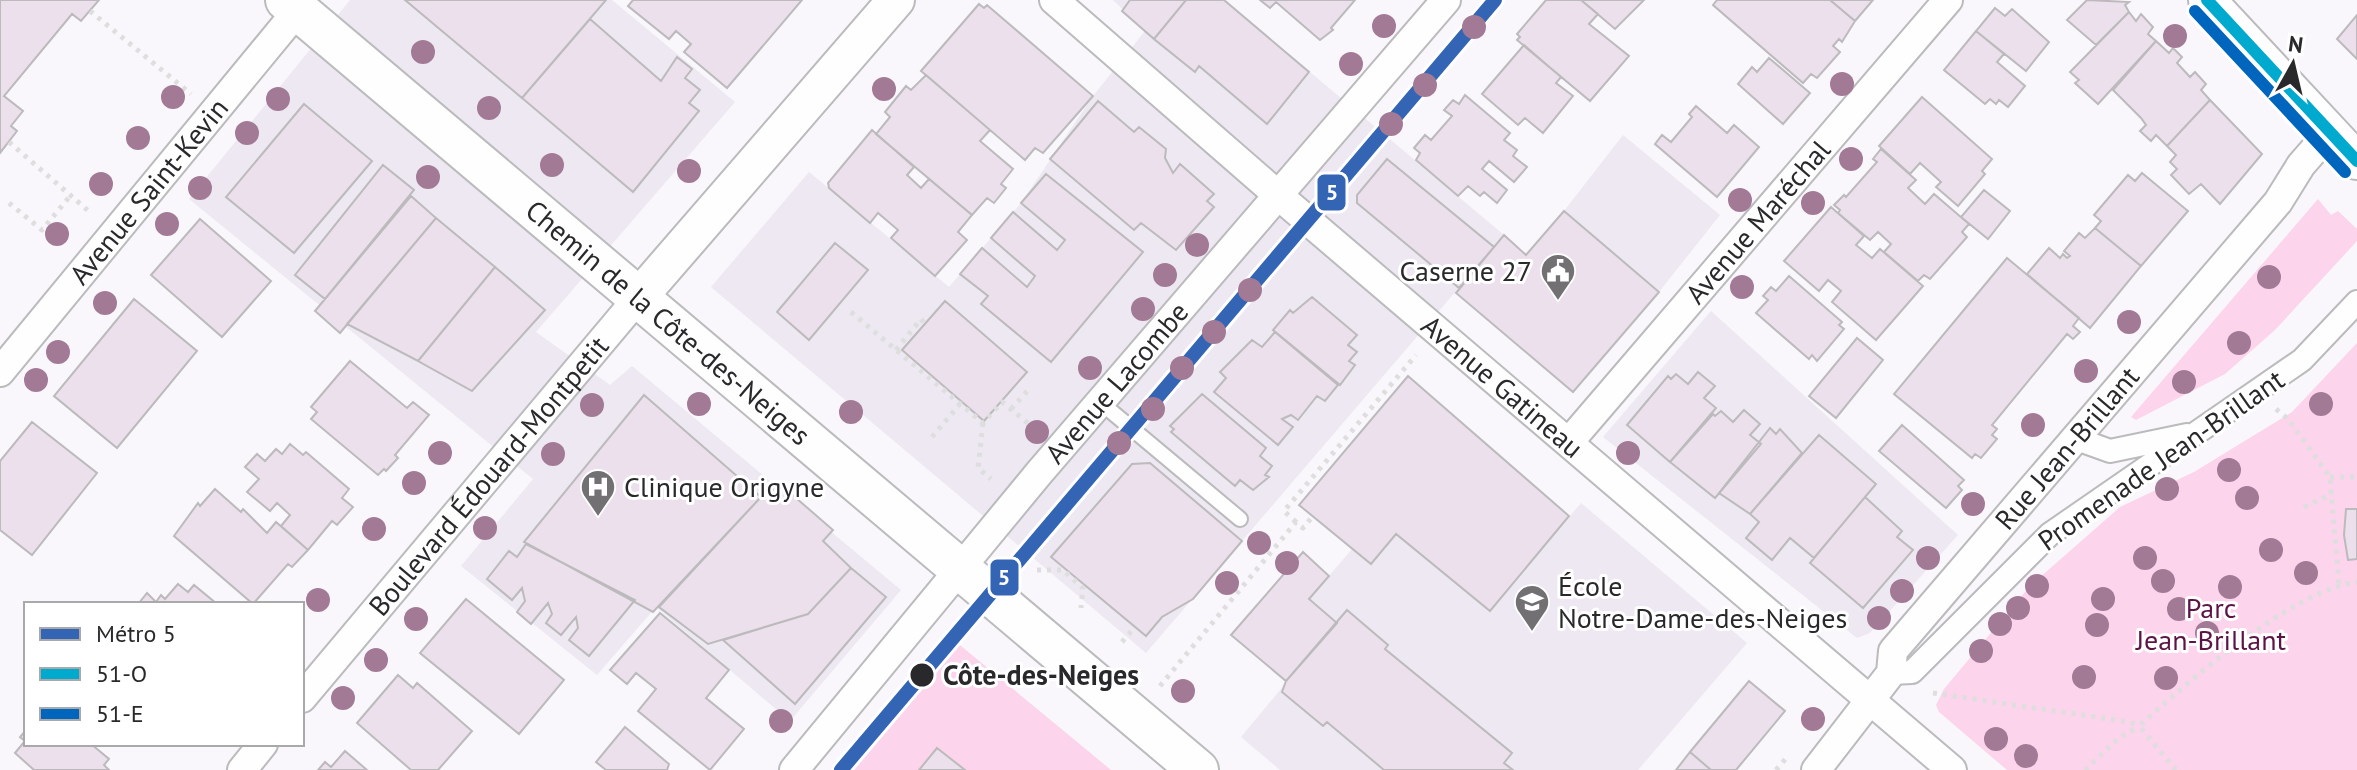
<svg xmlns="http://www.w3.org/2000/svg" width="2357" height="770" font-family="'PT Sans',sans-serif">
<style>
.built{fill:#ede8f1}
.green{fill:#fcd4eb}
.building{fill:#ebe0eb;stroke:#bcbabd;stroke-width:2}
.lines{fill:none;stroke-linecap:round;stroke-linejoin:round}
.service-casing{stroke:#bbbabc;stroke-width:18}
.pedestrian-casing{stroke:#bbbabc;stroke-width:26}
.minor-casing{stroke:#bbbabc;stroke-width:32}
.tertiary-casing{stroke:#bbbabc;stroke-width:40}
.secondary-casing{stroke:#bbbabc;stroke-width:44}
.path{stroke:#dededf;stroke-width:5;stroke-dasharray:4 6;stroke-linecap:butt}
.service{stroke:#fefefe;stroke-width:14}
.pedestrian{stroke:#fefefe;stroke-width:22}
.minor{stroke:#fefefe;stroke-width:28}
.tertiary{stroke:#fefefe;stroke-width:36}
.secondary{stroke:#fefefe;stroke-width:40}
.bus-1-casing{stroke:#fff;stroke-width:18}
.bus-2-casing{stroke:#fff;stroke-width:18}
.bus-1{stroke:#00a9ce;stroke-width:12}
.bus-2{stroke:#0065bd;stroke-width:12}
.metro-1-casing{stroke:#fff;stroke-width:20}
.metro-1{stroke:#3465b4;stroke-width:14}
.tree{fill:#a37a96}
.stop-dot{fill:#29282a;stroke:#fff;stroke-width:3}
.labels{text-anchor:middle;stroke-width:6;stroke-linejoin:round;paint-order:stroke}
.street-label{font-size:28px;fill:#29282a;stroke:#fff}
.poi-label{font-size:28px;fill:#29282a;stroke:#fff;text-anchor:start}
.park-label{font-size:28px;fill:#5d1444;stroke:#fff}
.stop-label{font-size:28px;font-weight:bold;fill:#29282a;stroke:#fff;text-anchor:start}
.line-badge{stroke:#fff;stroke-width:3}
.badge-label{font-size:22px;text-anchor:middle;font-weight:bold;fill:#fff}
</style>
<rect width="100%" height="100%" fill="#f9f7fb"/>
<path class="built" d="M350 0H612L735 102 536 332 610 385 632 366 901 590 790 721 656 607 597 675 461 566 533 479 189 199Z
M1113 0H1224L1504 235 1146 653 711 287 809 172 949 287 1021 203 1093 96 1145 31Z
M1623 135 1720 215 1659 292 1564 211Z
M1711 311 1958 535 1870 633 1857 638 1603 437Z
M1581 503 1747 643 1638 770H1280L1241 737 1337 622 1309 599 1353 548 1396 534 1490 611Z"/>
<path class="green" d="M2318 199 2331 215 2338 211 2357 229V241L2275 330 2225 374 2136 420 2131 417Z
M2357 343V770H2007L1939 712 1936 705 1944 689 2030 586 2120 507 2194 472 2292 412Z
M955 641 1111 770H965L937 748 919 770H847Z"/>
<path class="building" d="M0 0H99L81 21 72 14 4 96 23 111 11 126 17 131 0 153Z
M405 0H606L522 98Z
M633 0H802L727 88 684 52 691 44 676 31 669 39 628 6Z
M1130 0H1186L1154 39 1122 11Z
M1186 0H1224L1309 72 1267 124 1199 66 1195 72 1154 39Z
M1260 0H1355L1331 28 1333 30 1320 40 1276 2 1270 8Z
M1546 0H1581L1598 14 1589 24 1629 56 1590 101 1517 40 1520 37 1517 34Z
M1581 0H1644L1615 29Z
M1717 0H1830L1855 21 1842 42 1839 39 1833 46 1840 52 1817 78 1811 74 1803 83 1713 5Z
M1830 0H1873L1855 21Z
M2087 0 2129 2 2125 5 2129 12 2096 45 2067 20Z
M979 4 984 8 987 5 1093 96 1043 153 1035 148 1025 160 921 71Z
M1995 8 2005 16 2012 9 2049 42 2026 71 1976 31Z
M2129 12 2136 21 2141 14 2153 27 2148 34 2156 41 2098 104 2075 83 2079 80 2070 72Z
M2357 15V59L2337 39Z
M590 19 661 81 677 57 692 69 685 78 700 90 689 103 699 111 633 192 522 98Z
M1976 31 2004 54 1997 62 2025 86 2008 107 1999 100 1996 104 1990 99 1985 104 1944 70Z
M2156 41 2169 53 2173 48 2182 57 2177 63 2190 77 2195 72 2206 84 2201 90 2210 100 2167 146 2156 135 2151 141 2140 131 2146 125 2141 118 2113 90Z
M1524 45 1561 77 1556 83 1573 96 1543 133 1525 118 1518 125 1482 94Z
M1769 58 1810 93 1783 124 1738 84 1752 67 1757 72Z
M926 75 990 130 980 141 1013 169 1001 184 1006 188 994 203 987 198 972 215 876 134 890 117 885 112 906 86 911 90Z
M1465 95 1510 133 1504 140 1517 150 1513 156 1527 167 1514 182 1489 161 1482 169 1507 190 1497 203 1484 192 1480 196 1468 186 1458 196 1416 160 1420 153 1414 148 1425 135 1431 140 1452 116 1444 110 1453 100 1459 104Z
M1922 97 1992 159 1982 171 1985 174 1958 206 1936 187 1941 182 1920 163 1910 174 1879 146Z
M2210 100 2262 154 2220 204 2201 184 2189 194 2171 175 2177 169 2170 162 2176 155 2167 146Z
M1098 101 1134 132 1139 127 1166 149 1165 158 1173 173 1180 164 1214 194 1207 201 1214 207 1176 250 1141 223 1134 230 1050 159Z
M304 104 372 161 294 253 226 197Z
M1696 106 1727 133 1734 125 1759 147 1717 197 1655 144 1662 135 1671 142 1692 117 1689 114Z
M872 130 914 167 907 175 921 188 929 179 972 215 958 232 967 240 935 276 891 238 898 230 878 213 870 223 829 188 828 183Z
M1881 149 1916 180 1908 188 1925 204 1934 194 1969 224 1962 232 1967 237 1930 279 1924 275 1918 281 1884 252 1891 244 1878 232 1870 240 1838 213 1840 210 1834 205 1844 195 1846 197 1877 162 1873 159Z
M1387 159 1494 247 1459 288 1357 203V195Z
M383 165 414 190 325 299 295 275Z
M2142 173 2188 211 2141 266 2095 228 2101 221 2094 215 2128 175 2135 181Z
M1046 174 1143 252 1051 362 981 304 988 296 960 274 982 248 1027 287 1035 276 991 238 1013 212 1057 250 1065 240 1021 203Z
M1984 190 2010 211 1988 239 1961 217Z
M411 196 436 218 340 333 315 311Z
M1831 207 1864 236 1856 245 1872 258 1880 249 1923 286 1876 340 1832 302 1841 291 1828 280 1819 291 1784 261Z
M1564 211 1659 292 1573 392 1456 293 1504 235 1526 255Z
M436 218 495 267 418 361 347 324Z
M200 219 271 281 222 337 151 275Z
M2095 228 2141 266 2090 328 2027 274 2049 248 2060 258 2063 254 2067 258 2070 256 2064 251 2079 233 2085 238Z
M835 243 868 270 809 340 777 312Z
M2007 258 2079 318 2073 326 2080 332 2073 339 2067 334 1992 425 1997 429 1992 435 1997 439 1981 458 1975 454 1972 458 1894 394Z
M495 267 545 310 472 391 418 361Z
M1789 276 1842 322 1839 325 1844 329 1817 361 1812 355 1809 359 1756 313 1768 300 1763 296 1771 287 1776 291Z
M1312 297 1357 335 1348 345 1357 352 1349 361 1355 365 1340 385 1273 330 1290 310 1293 313Z
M134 299 197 351 117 448 54 396Z
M945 301 1027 372 984 421 902 350Z
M1275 332 1338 385 1325 401 1317 396 1298 420 1291 415 1282 419 1293 427 1278 445 1214 392 1226 378 1220 372 1252 340 1262 347Z
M1857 338 1883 360 1836 418 1809 396Z
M350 361 407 408 413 402 429 415 395 455 398 458 386 471 384 469 378 475 311 419 317 412 311 407Z
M1698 372 1715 386 1704 398 1716 408 1670 462 1627 425 1668 376 1671 379 1676 374 1688 384Z
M1408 376 1569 516 1490 611 1396 534 1371 564 1299 505Z
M1202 394 1266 448 1260 456 1272 466 1265 475 1269 477 1253 490 1240 480 1235 486 1171 432 1174 429 1170 426Z
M644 395 761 497 653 612 524 542Z
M1744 410 1760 424 1750 435 1761 444 1715 498 1670 462 1713 414 1715 416 1721 411 1733 422Z
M32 422 97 473 32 555 0 530V461Z
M1902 425 1964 480 1958 486 1962 490 1946 508 1879 451Z
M1770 428 1776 434 1780 429 1802 453 1750 514 1719 493Z
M1819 435 1876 484 1814 558 1790 538 1772 560 1746 538 1759 522 1750 514Z
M290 444 303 455 306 452 349 489 342 498 353 507 337 525 332 521 308 550 281 526 290 515 277 503 270 511 247 492 259 479 245 467 257 454 265 461 276 449 282 454Z
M1150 463 1242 541 1193 599 1162 617 1146 636 1051 557 1132 464Z
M781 485 833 530 823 541 851 568 808 614 708 644 659 607 761 497Z
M215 489 241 512 243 509 267 533 276 522 308 550 292 567 288 564 253 604 174 536 198 503 200 506Z
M1865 497 1902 531 1897 537 1913 550 1863 608 1810 563Z
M2346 509H2357V559L2348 560 2344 535Z
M526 544 635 600 589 656 569 640 578 628 576 617 561 635 546 623 552 614 548 603 531 624 517 612 525 601 522 588 512 600 487 579 509 551 517 557Z
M1303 552 1329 576 1309 599 1337 623 1286 681 1231 635Z
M851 568 886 597 795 704 723 640 808 614Z
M178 584 188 592 194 585 217 604 139 603 147 593 156 602 161 595 165 599Z
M466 599 564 680 519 734 420 653Z
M1347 610 1388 645 1385 649 1512 753 1504 763 1513 770H1384L1327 722 1323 726 1282 692 1286 681Z
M660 613 729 670 706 698 744 729 710 770 638 711 656 689 636 673 627 684 610 670Z
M398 675 413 688 417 683 472 731 438 770H411L357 723Z
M1749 681 1785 711 1736 770H1711L1690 752Z
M625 727 669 764 667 770H606L596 762Z
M26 730V744H91L109 759 104 765 109 770H34L15 753 25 741 20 737Z
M937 748 965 770H919Z
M345 751 367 770H318L325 762 331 767Z
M1690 752 1711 770H1676Z"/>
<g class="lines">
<defs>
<path id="service" d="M1100 402 1240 519"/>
<path id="pedestrian" d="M2074 438 2110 451 2187 435
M1891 673 1912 672 2050 534 2302 360 2357 302"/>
<g id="minor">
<path id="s1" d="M1054 0 1279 196 1952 770"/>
<path id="s2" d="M0 372 298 10"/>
<path id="s3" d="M1569 442 1948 0"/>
<path id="s4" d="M302 698 638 298"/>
<path d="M242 770 263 744"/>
<path id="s5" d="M794 770 1039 473 1446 0"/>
<path id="s6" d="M1816 770 1891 673 1893 651 2278 202 2301 165 2329 133"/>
</g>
<path id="tertiary" d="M2207 0 2357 161
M638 298 896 0"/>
<g id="secondary">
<path id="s7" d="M286 0 1198 770"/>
</g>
</defs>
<use href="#service" class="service-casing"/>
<use href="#pedestrian" class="pedestrian-casing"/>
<use href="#minor" class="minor-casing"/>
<use href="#tertiary" class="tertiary-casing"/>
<use href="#secondary" class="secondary-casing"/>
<path class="path" d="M90 11 191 94
M9 142 92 214
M9 203 42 230 71 195
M851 312 983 423 1002 402 1035 429
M896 350 921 319 925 324
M1011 409 1030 388
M2276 409 2288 419 2330 477 2339 584
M983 423 978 468 991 479
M932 437 960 404
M2330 477H2357
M2304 507 2332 494
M1296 522 1284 511 1416 355
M1037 570H1063L1083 588 1081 608
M1122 642 1134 628
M1160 686 1296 522 1303 528 1313 516
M1933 693 2130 722 2139 726
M1776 770 1788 756
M2085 770 2120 737 2138 727
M2176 770 2139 726C2189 681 2291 591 2357 582"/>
<use href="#service" class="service"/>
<use href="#pedestrian" class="pedestrian"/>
<use href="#minor" class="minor"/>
<use href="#tertiary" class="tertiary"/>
<use href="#secondary" class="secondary"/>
<defs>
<path id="bus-1" d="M2207 0 2357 161"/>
<path id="bus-2" d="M2195 11 2345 172"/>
</defs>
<use href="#bus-1" class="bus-1-casing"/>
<use href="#bus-2" class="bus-2-casing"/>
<use href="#bus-1" class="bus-1"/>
<use href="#bus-2" class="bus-2"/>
<defs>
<path id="metro-1" d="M841 770 1495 0"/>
</defs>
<use href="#metro-1" class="metro-1-casing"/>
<use href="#metro-1" class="metro-1"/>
</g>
<g class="tree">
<circle cx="1384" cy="26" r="12"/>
<circle cx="1474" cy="27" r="12"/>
<circle cx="2175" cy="36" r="12"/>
<circle cx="423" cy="52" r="12"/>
<circle cx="1351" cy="64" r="12"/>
<circle cx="1842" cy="84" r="12"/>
<circle cx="1425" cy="85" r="12"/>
<circle cx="884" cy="89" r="12"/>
<circle cx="173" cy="97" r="12"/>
<circle cx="278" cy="99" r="12"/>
<circle cx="489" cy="108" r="12"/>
<circle cx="1391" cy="124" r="12"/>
<circle cx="247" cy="133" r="12"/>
<circle cx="138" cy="138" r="12"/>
<circle cx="1851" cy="159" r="12"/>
<circle cx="552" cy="165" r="12"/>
<circle cx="689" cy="171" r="12"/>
<circle cx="428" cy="177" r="12"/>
<circle cx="101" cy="184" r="12"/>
<circle cx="200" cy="188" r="12"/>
<circle cx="1740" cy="200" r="12"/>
<circle cx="1813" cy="203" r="12"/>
<circle cx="167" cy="224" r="12"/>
<circle cx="57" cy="234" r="12"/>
<circle cx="1197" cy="245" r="12"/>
<circle cx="1165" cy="275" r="12"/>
<circle cx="2269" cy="277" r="12"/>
<circle cx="1742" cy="287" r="12"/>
<circle cx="1250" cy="290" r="12"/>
<circle cx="105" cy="303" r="12"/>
<circle cx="1143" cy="309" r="12"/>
<circle cx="2129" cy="322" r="12"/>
<circle cx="1214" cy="332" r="12"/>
<circle cx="2239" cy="343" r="12"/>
<circle cx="58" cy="352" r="12"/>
<circle cx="1090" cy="368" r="12"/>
<circle cx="1182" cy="368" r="12"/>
<circle cx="2086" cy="371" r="12"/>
<circle cx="36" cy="380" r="12"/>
<circle cx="2184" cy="382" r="12"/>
<circle cx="699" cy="404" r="12"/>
<circle cx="2321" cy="404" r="12"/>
<circle cx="592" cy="405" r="12"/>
<circle cx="1153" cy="409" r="12"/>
<circle cx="851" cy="412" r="12"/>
<circle cx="2033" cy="425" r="12"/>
<circle cx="1037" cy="432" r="12"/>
<circle cx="1119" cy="443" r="12"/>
<circle cx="440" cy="453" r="12"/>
<circle cx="1628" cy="453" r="12"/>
<circle cx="553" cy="454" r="12"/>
<circle cx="2229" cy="470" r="12"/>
<circle cx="414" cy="483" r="12"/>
<circle cx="2167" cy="489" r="12"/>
<circle cx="2247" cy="498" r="12"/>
<circle cx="1973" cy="504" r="12"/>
<circle cx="485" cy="528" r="12"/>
<circle cx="374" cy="529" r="12"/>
<circle cx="1259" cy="543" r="12"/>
<circle cx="2271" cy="550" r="12"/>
<circle cx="1928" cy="558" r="12"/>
<circle cx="2145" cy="558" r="12"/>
<circle cx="1287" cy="563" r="12"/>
<circle cx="2306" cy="573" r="12"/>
<circle cx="2163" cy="581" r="12"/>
<circle cx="1227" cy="583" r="12"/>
<circle cx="2037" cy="586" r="12"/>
<circle cx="2230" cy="587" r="12"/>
<circle cx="1902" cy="591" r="12"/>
<circle cx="2103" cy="599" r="12"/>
<circle cx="318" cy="600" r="12"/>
<circle cx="2018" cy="608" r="12"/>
<circle cx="2179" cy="609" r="12"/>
<circle cx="1879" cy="618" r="12"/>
<circle cx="416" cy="619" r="12"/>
<circle cx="2000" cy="624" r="12"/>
<circle cx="2097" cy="625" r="12"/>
<circle cx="2207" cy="633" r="12"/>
<circle cx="1981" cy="651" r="12"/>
<circle cx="376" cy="660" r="12"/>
<circle cx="2084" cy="677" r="12"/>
<circle cx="2166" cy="678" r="12"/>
<circle cx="1183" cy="691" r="12"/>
<circle cx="343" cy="698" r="12"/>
<circle cx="1813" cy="719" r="12"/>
<circle cx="781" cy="721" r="12"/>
<circle cx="1996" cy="739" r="12"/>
<circle cx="2026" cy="756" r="12"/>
</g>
<defs>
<symbol id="civic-pin" viewBox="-11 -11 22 30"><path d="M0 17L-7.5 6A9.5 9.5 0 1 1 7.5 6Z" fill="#727073" stroke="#fff"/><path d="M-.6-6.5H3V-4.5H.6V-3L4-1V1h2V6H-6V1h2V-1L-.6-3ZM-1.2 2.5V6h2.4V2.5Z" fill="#fff"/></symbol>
<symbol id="hospital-pin" viewBox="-11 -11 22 30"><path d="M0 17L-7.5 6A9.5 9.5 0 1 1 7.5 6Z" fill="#727073" stroke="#fff"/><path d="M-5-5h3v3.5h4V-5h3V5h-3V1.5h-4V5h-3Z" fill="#fff"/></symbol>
<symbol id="school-pin" viewBox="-11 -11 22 30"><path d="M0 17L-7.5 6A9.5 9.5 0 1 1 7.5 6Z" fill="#727073" stroke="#fff"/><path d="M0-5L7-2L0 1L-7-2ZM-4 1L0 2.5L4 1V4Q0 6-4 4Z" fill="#fff"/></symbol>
</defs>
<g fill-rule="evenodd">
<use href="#civic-pin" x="1538" y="251" width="40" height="54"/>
<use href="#hospital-pin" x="578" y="467" width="40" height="54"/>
<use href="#school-pin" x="1512" y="582" width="40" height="54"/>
</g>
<circle class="stop-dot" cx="922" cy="675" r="13"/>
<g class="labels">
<g class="street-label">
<text dy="10" stroke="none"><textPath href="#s2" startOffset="234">Avenue Saint-Kevin</textPath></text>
<text dy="10" stroke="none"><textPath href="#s3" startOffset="290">Avenue Maréchal</textPath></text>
<text dy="10" stroke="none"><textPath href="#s7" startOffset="500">Chemin de la Côte-des-Neiges</textPath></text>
<text dy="10" stroke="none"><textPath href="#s5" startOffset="504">Avenue Lacombe</textPath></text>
<text dy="10" stroke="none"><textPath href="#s1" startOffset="592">Avenue Gatineau</textPath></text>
<text dy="10" stroke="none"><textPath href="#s6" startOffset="412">Rue Jean-Brillant</textPath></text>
<text transform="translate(2161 460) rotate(-35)" y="10">Promenade Jean-Brillant</text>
<text dy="10" stroke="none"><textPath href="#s4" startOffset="290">Boulevard Édouard-Montpetit</textPath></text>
</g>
<g class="poi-label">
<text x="1532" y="281" text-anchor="end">Caserne 27</text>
<text x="624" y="497">Clinique Origyne</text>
<text x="1558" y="596">École<tspan x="1558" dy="32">Notre-Dame-des-Neiges</tspan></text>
</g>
<g class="park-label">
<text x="2211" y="618">Parc<tspan x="2211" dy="32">Jean-Brillant</tspan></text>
</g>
<g class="stop-label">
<text x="943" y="685">Côte-des-Neiges</text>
</g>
</g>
<g class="line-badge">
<rect x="1316" y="173" width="31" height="39" rx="8" fill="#3465b4"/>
<rect x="989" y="558" width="31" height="39" rx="8" fill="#3465b4"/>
</g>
<g class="badge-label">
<text x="1332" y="200">5</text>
<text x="1004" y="585">5</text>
</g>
<rect x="24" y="602" width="280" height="144" fill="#ffffff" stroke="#a9a9aa" stroke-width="2"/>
<rect x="40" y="628" width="40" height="12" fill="#3465b4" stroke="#a9a9aa" stroke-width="2"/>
<text x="96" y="642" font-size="24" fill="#29282a">Métro 5</text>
<rect x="40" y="668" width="40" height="12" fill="#00a9ce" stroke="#a9a9aa" stroke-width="2"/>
<text x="96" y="682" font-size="24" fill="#29282a">51-O</text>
<rect x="40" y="708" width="40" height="12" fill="#0065bd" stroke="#a9a9aa" stroke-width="2"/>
<text x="96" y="722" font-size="24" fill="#29282a">51-E</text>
<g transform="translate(2293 64) rotate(8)" stroke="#ffffff" stroke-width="6" paint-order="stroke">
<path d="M0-6L14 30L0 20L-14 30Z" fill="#29282a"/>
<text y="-12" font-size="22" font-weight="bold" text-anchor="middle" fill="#29282a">N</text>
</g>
</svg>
